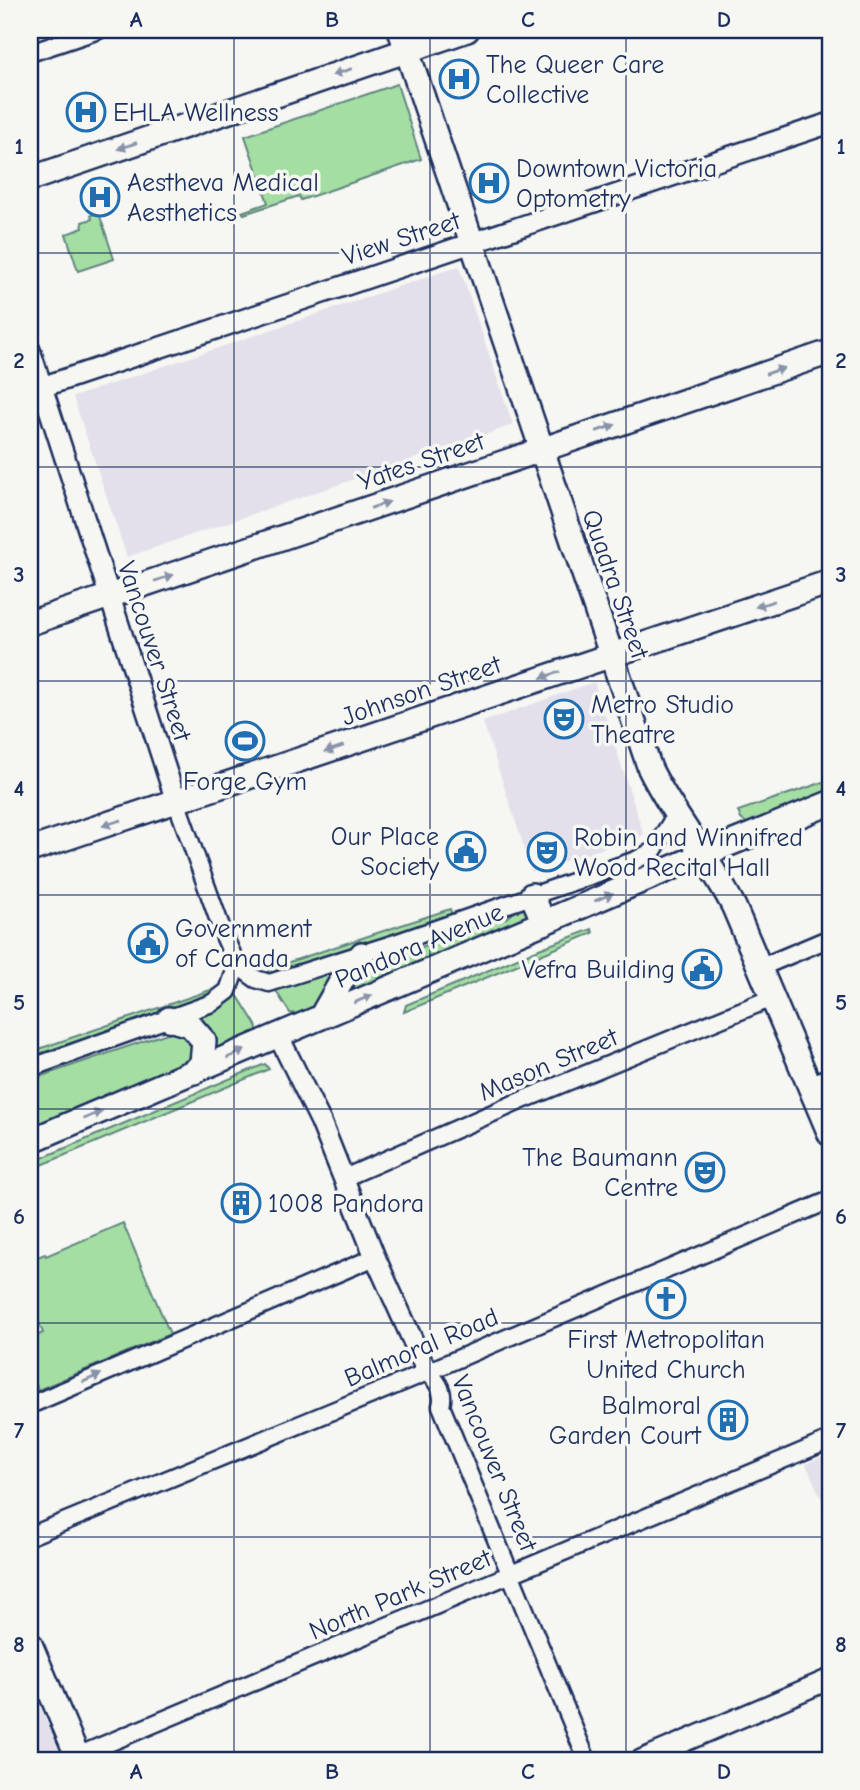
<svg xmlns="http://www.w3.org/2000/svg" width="860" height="1790" font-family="'Comic Neue',sans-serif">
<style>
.built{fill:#e3e0eb}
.green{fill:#a5dea3;stroke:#608680;stroke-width:2}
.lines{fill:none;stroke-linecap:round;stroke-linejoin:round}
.minor-casing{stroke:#1b2f5e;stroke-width:21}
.tertiary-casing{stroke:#1b2f5e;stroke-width:24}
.secondary-casing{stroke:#1b2f5e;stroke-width:28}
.minor{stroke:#f6f6f2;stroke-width:16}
.tertiary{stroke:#f6f6f2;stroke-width:19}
.secondary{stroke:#f6f6f2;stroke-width:23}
.oneway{fill:#8892a8}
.grid{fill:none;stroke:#1b2f5e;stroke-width:2;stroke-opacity:0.55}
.labels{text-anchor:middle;stroke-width:7;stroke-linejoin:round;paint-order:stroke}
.poi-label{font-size:26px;fill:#1b2f5e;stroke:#f6f6f2;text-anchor:start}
.street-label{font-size:26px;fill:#1b2f5e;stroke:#f6f6f2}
.neatline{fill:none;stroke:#1b2f5e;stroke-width:2.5}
.grid-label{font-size:23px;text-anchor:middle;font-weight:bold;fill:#1b2f5e}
</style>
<rect width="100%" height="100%" fill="#f6f6f2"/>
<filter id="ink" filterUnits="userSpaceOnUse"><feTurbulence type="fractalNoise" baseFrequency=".0143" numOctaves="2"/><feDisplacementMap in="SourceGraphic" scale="14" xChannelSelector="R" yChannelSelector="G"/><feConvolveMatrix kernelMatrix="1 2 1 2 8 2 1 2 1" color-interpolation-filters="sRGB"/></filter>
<g filter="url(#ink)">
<path class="built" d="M459 266 513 425 127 557 73 397Z
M594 682 644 835 532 872 483 722Z
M830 1453V1519L806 1464Z
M30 1683 59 1750 35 1760H30Z"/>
<path class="green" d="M397 84 421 159 301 200 299 196 244 214 242 212 268 203 245 136Z
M99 213 114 259 78 271 66 234 83 228 82 222 92 219 91 215Z
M830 780V790L748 824 741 819 738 811Z
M521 907H525L533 917 338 999 366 966 508 917Z
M450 909 452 915 268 976V969Z
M592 929 593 933 404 1012 406 1005 539 949Z
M337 968 317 1008 300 1014 290 1013 274 988Z
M219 987 216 992 208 996 30 1057V1052Z
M234 990 256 1025 258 1033 211 1056 194 1017Z
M176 1030 195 1037 192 1060 30 1133V1080Z
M265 1064 269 1069 30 1170V1163Z
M123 1223 170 1334 38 1390 30 1370V1339L43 1333 30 1302V1260L45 1254 46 1256Z"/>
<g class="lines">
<defs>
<path id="minor" d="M30 53 99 30
M176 801 225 938 237 965 256 979 269 983 395 943 636 860 653 851 675 816
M759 968 830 938
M30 1068 212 1003 228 991 237 965
M344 1178 525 1099 772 998
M427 1372C438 1381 445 1392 441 1406L587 1760
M30 1405 375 1257
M30 1536 427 1372 830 1200
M68 1760 830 1440"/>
<path id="tertiary" d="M30 350 176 801
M30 391 830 123
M278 1035 321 1122 375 1257 427 1372
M810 1086 830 1078
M641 1760 830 1679"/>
<path id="secondary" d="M400 30 650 769C674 818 710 859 734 907L830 1134
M30 179 467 30
M30 623 830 352
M30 850 830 582
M532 895 544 923
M321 1017 345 975 362 954
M169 1019 190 1025 204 1041 202 1063 194 1072
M30 1141 702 855 830 803
M30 1644 79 1760"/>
</defs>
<use href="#minor" class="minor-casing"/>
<use href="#tertiary" class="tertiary-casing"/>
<use href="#secondary" class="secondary-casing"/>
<use href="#minor" class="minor"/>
<use href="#tertiary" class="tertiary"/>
<use href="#secondary" class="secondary"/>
</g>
<defs><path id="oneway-solid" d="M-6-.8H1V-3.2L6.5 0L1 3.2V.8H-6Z" transform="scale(1.75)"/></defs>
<g class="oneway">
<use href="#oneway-solid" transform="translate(342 72) rotate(161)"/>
<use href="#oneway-solid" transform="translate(127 146) rotate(161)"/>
<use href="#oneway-solid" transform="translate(775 371) rotate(-19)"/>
<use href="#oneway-solid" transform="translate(606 428) rotate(-19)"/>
<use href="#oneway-solid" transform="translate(380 505) rotate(-19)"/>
<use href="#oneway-solid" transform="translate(164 578) rotate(-18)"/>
<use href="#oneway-solid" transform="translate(765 604) rotate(162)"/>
<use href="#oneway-solid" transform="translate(550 675) rotate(161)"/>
<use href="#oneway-solid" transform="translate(334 749) rotate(161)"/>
<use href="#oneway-solid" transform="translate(112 823) rotate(162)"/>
<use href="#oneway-solid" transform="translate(604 897) rotate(-23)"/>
<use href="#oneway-solid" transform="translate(363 999) rotate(-23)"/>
<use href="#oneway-solid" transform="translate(236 1054) rotate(-24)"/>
<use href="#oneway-solid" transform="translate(93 1115) rotate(-23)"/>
<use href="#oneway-solid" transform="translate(92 1378) rotate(-24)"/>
</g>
</g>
<path class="grid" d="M234 30V1760M430 30V1760M626 30V1760M30 253H830M30 467H830M30 681H830M30 895H830M30 1109H830M30 1323H830M30 1537H830"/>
<defs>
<symbol id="hospital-ring" viewBox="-11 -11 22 22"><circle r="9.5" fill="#f6f6f2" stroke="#1f6fb2" stroke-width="1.5"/><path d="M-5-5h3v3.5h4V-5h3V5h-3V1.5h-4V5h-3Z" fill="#1f6fb2"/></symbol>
<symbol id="theatre-ring" viewBox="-11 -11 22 22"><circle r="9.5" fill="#f6f6f2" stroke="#1f6fb2" stroke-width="1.5"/><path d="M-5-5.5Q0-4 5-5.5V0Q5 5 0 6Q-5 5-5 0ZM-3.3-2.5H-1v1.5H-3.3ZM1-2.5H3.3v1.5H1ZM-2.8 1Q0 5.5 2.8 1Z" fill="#1f6fb2"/></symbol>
<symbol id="stadium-ring" viewBox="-11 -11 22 22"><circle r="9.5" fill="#f6f6f2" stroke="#1f6fb2" stroke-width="1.5"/><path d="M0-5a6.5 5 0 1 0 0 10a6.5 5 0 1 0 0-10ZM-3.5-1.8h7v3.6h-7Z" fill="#1f6fb2"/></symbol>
<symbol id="civic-ring" viewBox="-11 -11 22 22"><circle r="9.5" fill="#f6f6f2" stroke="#1f6fb2" stroke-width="1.5"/><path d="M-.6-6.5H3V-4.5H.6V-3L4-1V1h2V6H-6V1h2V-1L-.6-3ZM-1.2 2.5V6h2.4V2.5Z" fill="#1f6fb2"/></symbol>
<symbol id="building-ring" viewBox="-11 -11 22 22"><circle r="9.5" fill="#f6f6f2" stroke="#1f6fb2" stroke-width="1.5"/><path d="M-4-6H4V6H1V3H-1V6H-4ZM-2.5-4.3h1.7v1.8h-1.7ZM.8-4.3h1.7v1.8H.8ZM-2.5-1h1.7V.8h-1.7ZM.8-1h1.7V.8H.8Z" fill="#1f6fb2"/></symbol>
<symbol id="church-ring" viewBox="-11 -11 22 22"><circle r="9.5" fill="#f6f6f2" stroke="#1f6fb2" stroke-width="1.5"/><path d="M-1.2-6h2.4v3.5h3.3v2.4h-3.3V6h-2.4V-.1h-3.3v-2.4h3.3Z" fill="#1f6fb2"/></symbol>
</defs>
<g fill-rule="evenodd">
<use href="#hospital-ring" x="437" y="57" width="44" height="44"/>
<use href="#hospital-ring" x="64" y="90" width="44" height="44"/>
<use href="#hospital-ring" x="467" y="161" width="44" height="44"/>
<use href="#hospital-ring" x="78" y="175" width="44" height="44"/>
<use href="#theatre-ring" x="542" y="697" width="44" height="44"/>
<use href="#stadium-ring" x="223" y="719" width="44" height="44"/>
<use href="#civic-ring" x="444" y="829" width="44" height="44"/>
<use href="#theatre-ring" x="525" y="830" width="44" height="44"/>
<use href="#civic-ring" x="126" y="921" width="44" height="44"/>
<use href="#civic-ring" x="680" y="947" width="44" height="44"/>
<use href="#theatre-ring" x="683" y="1150" width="44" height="44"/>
<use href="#building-ring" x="219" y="1181" width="44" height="44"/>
<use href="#church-ring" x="644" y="1277" width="44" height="44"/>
<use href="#building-ring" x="706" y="1398" width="44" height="44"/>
</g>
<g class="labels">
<g class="poi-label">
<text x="486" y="73">The Queer Care<tspan x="486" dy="30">Collective</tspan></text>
<text x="113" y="121">EHLA Wellness</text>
<text x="516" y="177">Downtown Victoria<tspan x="516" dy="30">Optometry</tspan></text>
<text x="127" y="191">Aestheva Medical<tspan x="127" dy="30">Aesthetics</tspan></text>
<text x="591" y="713">Metro Studio<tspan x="591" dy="30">Theatre</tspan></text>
<text x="245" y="790" text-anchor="middle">Forge Gym</text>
<text x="439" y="845" text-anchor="end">Our Place<tspan x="439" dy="30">Society</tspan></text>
<text x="574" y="846">Robin and Winnifred<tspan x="574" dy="30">Wood Recital Hall</tspan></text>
<text x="175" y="937">Government<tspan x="175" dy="30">of Canada</tspan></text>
<text x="675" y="978" text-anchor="end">Vefra Building</text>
<text x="678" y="1166" text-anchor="end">The Baumann<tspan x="678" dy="30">Centre</tspan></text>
<text x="268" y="1212">1008 Pandora</text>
<text x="666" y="1348" text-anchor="middle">First Metropolitan<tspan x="666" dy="30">United Church</tspan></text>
<text x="701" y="1414" text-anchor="end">Balmoral<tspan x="701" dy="30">Garden Court</tspan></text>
</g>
<g class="street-label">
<text transform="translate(401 238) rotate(-18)" y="9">View Street</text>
<text transform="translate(421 461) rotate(-19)" y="9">Yates Street</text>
<text transform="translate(616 584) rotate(71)" y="9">Quadra Street</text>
<text transform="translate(155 651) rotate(72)" y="9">Vancouver Street</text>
<text transform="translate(421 690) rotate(-19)" y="9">Johnson Street</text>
<text transform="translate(419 945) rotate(-23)" y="9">Pandora Avenue</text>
<text transform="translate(548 1064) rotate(-23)" y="9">Mason Street</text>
<text transform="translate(421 1347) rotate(-23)" y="9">Balmoral Road</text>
<text transform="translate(495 1463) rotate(68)" y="9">Vancouver Street</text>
<text transform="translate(400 1594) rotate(-23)" y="9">North Park Street</text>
</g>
</g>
<rect width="860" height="1790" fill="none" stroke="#f6f6f2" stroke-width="77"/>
<rect x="38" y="38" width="784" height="1714" class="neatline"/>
<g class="grid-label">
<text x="136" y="27">A</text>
<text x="332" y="27">B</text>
<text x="528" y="27">C</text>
<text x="724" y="27">D</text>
<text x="19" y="154">1</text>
<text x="841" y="154">1</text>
<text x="19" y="368">2</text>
<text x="841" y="368">2</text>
<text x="19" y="582">3</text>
<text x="841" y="582">3</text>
<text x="19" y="796">4</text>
<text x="841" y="796">4</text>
<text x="19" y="1010">5</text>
<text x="841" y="1010">5</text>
<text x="19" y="1224">6</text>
<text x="841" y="1224">6</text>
<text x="19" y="1438">7</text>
<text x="841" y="1438">7</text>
<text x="19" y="1652">8</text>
<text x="841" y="1652">8</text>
<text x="136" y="1779">A</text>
<text x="332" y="1779">B</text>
<text x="528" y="1779">C</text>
<text x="724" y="1779">D</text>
</g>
</svg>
